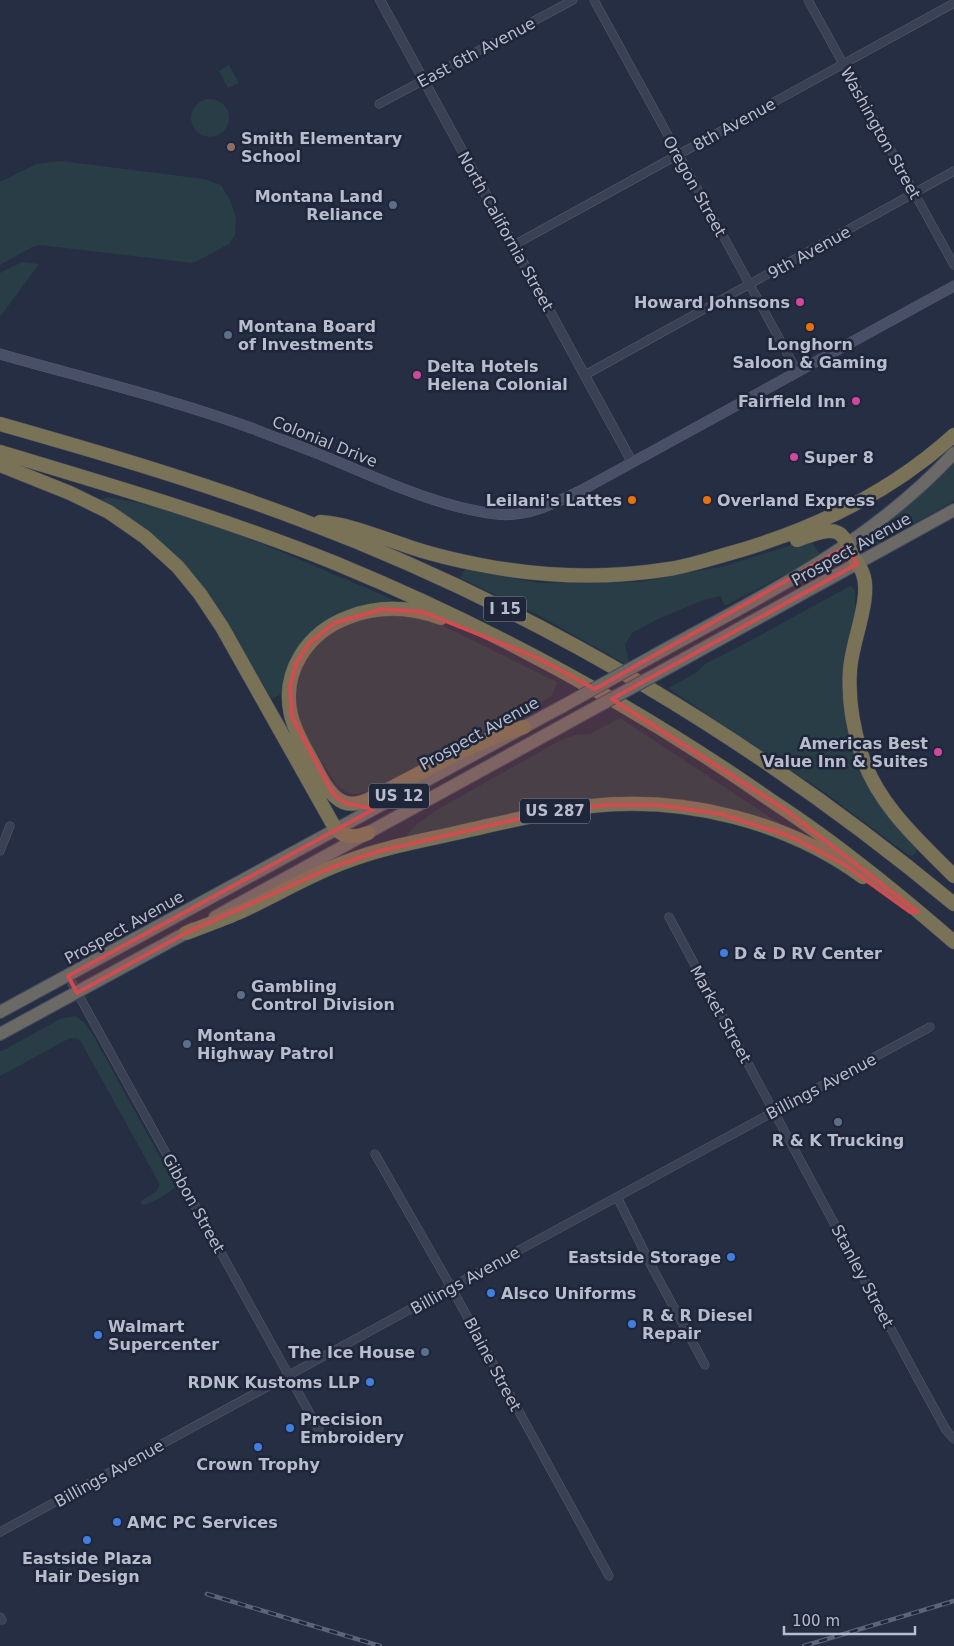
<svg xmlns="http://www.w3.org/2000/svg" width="954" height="1646" font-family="'DejaVu Sans',sans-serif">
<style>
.green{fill:#283d45}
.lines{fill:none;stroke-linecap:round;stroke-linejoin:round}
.minor-casing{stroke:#565c6e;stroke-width:9}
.tertiary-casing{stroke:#565c6e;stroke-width:10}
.secondary-casing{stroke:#565c6e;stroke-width:11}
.trunk-casing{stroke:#42495b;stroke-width:14}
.motorway-casing{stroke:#42495b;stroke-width:15}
.minor{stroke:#3b4154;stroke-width:8}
.tertiary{stroke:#3b4154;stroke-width:9}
.secondary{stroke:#484f67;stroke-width:10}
.trunk{stroke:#6a6966;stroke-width:12}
.motorway{stroke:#7a7257;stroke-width:14}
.rail-casing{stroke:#5c647b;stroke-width:4.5}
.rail{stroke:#1f2639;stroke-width:2.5;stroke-dasharray:8;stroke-linecap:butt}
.trunk-bridge-casing{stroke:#42495b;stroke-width:14;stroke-linecap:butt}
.trunk-bridge{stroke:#6a6966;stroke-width:12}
.marked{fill:#ce4d51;fill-opacity:0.2;stroke:#ce4d51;stroke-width:4;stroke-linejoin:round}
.education-dot{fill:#8d6e63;stroke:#1f2639;stroke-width:2}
.service-dot{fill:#5c6f8a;stroke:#1f2639;stroke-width:2}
.hotel-dot{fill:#d1479c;stroke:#1f2639;stroke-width:2}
.food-dot{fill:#e8710a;stroke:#1f2639;stroke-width:2}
.shop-dot{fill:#3f7fe0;stroke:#1f2639;stroke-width:2}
.labels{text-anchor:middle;stroke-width:5;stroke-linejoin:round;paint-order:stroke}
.shield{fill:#1f2639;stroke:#8a90a1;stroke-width:1}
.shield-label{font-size:15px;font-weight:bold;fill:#b8bdcd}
.street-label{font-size:16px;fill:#b8bdcd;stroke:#1f2639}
.poi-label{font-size:16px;font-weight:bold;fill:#b8bdcd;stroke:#1f2639;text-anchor:start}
</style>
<rect width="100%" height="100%" fill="#262e44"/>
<path class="green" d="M229 65 239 83 228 88 219 71Z
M191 118a19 19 0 1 1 38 0a19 19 0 1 1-38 0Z
M61 161 204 179 221 185 230 200 236 217 235 235 229 244 193 263 39 245 32 247 0 265V182L36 164Z
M22 262 39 264 0 317V273Z
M954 459V501L869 549 864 541 902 509Z
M109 497 175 511 263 544 392 599 390 603 328 620 285 692 272 699 237 641 117 510 100 499Z
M810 539 821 556 725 606 720 596 701 601 656 620 632 633 625 645 629 661 625 664 540 616 460 578 465 569 538 583 639 582 725 566Z
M850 586 855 590V609L843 675 844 697 887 814 916 848V853L912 856 907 854 828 795 668 688 696 673 705 664 746 643Z
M388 613 427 618 557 682 552 696 369 791 355 794 346 792 336 784 307 738 298 717 295 702 297 679 304 658 332 630 359 619Z
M620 718 791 831 768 821 721 806 669 800 590 799 538 808 408 839V833L417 824 440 808 559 741 575 735 590 734Z
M75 1016 85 1023 94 1037 172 1179 173 1185 175 1186C172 1193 150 1204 142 1205L140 1201 156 1192 159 1186V1183L80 1040 75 1038H70L0 1076V1051L7 1049 9 1047 60 1019Z"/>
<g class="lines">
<defs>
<path id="minor" d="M594 0 797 371
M808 0 954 265
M379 104 573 0
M514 245 954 3
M585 375 954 171
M0 851 10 826
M669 917 918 1379 946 1430 954 1439
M68 976 319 1430
M375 1154 451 1287 609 1576
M617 1197 652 1267 705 1365
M0 1532 930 1027
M0 1617 2 1620"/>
<path id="tertiary" d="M380 0 632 462"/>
<path id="secondary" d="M0 354C84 378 172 399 254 429 274 437 294 444 314 452 371 475 435 507 496 514 527 518 555 503 582 490L954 286"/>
<path id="trunk" d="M655 655C763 595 869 545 954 453
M673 665 954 510
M215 917 580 716
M0 1012 563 706
M0 1034 193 929"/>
<path id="motorway" d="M0 424C102 453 205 483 304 521 540 610 760 743 954 904
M0 452C113 486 226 519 335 563 488 626 634 705 769 799 801 820 832 842 862 866 893 890 924 916 954 942
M0 465 70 493 109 512 145 537 178 567 200 594 222 627 335 828C344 838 356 838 368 833
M320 522C349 524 376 536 404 545 429 554 455 560 481 565 542 577 607 579 669 569 688 566 706 560 724 555 808 532 889 494 954 435
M797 540C809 536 833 524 843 537 847 542 849 549 852 554 855 561 861 567 863 574 872 599 851 643 850 671 848 698 853 727 861 753 877 804 918 840 954 876
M441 618C411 607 380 605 349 617 308 632 281 671 291 715 295 732 305 748 313 763 320 776 329 796 343 802 352 806 364 802 372 798L462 751 494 737 524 727
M186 933C204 926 224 919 242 911 277 895 311 874 348 861 387 846 428 840 469 830 509 821 550 811 591 806 685 796 786 821 863 877"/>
</defs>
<use href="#minor" class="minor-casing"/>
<use href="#tertiary" class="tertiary-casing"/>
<use href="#secondary" class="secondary-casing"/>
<use href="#trunk" class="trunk-casing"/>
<use href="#motorway" class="motorway-casing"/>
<use href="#minor" class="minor"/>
<use href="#tertiary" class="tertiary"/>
<use href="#secondary" class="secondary"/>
<use href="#trunk" class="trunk"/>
<use href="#motorway" class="motorway"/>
<defs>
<path id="rail" d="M207 1594 380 1646
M804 1646 954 1601"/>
</defs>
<use href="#rail" class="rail-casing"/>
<use href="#rail" class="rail"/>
<defs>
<path id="trunk-bridge" d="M563 706 655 655
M580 716 673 665"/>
</defs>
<use href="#trunk-bridge" class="trunk-bridge-casing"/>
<use href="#trunk-bridge" class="trunk-bridge"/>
</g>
<path class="marked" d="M847 546 857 564 612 699 783 808 918 912H910L842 863 789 836 720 814 657 805H607L540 814 380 851 328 869 186 933 77 993 68 976 374 809 345 803 333 794 292 717 290 686 296 663 309 643 334 623 382 609 423 612 538 658 595 689Z"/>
<circle class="education-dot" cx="231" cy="147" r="5"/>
<g class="service-dot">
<circle cx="393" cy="205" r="5"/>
<circle cx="228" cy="335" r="5"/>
<circle cx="241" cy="995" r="5"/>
<circle cx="187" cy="1044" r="5"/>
<circle cx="838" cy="1122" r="5"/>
<circle cx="425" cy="1352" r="5"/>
</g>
<g class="hotel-dot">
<circle cx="800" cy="302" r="5"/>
<circle cx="417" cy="375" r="5"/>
<circle cx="856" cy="401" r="5"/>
<circle cx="794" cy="457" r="5"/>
<circle cx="938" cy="752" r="5"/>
</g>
<g class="food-dot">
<circle cx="810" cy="327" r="5"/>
<circle cx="632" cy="500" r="5"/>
<circle cx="707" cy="500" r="5"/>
</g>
<g class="shop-dot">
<circle cx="724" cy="953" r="5"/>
<circle cx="731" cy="1257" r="5"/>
<circle cx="491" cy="1293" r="5"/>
<circle cx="632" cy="1324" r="5"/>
<circle cx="98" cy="1335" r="5"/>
<circle cx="370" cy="1382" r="5"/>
<circle cx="290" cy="1428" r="5"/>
<circle cx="258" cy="1447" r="5"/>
<circle cx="117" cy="1522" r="5"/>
<circle cx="87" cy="1540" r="5"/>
</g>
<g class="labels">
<g class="shield">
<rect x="484" y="596.5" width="42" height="25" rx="4"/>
<rect x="369" y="783.5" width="60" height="25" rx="4"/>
<rect x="520" y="798.5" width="70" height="25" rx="4"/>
</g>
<g class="shield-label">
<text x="505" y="614">I 15</text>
<text x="399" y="801">US 12</text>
<text x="555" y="816">US 287</text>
</g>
<g class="street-label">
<text transform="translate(476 52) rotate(-28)" y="6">East 6th Avenue</text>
<text transform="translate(734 124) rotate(-29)" y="6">8th Avenue</text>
<text transform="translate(881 133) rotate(61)" y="6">Washington Street</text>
<text transform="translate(695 186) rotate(61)" y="6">Oregon Street</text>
<text transform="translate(506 231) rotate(61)" y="6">North California Street</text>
<text transform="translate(809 252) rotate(-29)" y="6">9th Avenue</text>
<text transform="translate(325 441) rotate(22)" y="6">Colonial Drive</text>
<text transform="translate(851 549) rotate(-29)" y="6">Prospect Avenue</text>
<text transform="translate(479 733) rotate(-29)" y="6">Prospect Avenue</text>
<text transform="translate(124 927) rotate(-29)" y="6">Prospect Avenue</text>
<text transform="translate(721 1014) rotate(61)" y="6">Market Street</text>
<text transform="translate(821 1086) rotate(-28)" y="6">Billings Avenue</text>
<text transform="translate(194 1203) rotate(61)" y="6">Gibbon Street</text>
<text transform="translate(863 1276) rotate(62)" y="6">Stanley Street</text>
<text transform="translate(465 1280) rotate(-29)" y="6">Billings Avenue</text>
<text transform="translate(493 1364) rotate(62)" y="6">Blaine Street</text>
<text transform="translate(109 1473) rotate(-29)" y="6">Billings Avenue</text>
</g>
<g class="poi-label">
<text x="241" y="144">Smith Elementary<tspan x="241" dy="18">School</tspan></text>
<text x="383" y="202" text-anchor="end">Montana Land<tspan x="383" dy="18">Reliance</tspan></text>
<text x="790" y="308" text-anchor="end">Howard Johnsons</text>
<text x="238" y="332">Montana Board<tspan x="238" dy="18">of Investments</tspan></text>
<text x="810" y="350" text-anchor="middle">Longhorn<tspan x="810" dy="18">Saloon &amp; Gaming</tspan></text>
<text x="427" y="372">Delta Hotels<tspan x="427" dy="18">Helena Colonial</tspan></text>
<text x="846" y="407" text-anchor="end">Fairfield Inn</text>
<text x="804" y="463">Super 8</text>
<text x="622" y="506" text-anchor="end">Leilani's Lattes</text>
<text x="717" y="506">Overland Express</text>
<text x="928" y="749" text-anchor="end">Americas Best<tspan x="928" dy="18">Value Inn &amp; Suites</tspan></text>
<text x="734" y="959">D &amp; D RV Center</text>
<text x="251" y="992">Gambling<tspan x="251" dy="18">Control Division</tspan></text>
<text x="197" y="1041">Montana<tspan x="197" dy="18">Highway Patrol</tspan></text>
<text x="838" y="1146" text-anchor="middle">R &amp; K Trucking</text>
<text x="721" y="1263" text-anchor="end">Eastside Storage</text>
<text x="501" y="1299">Alsco Uniforms</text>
<text x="642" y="1321">R &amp; R Diesel<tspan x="642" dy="18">Repair</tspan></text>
<text x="108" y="1332">Walmart<tspan x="108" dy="18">Supercenter</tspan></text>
<text x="415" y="1358" text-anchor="end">The Ice House</text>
<text x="360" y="1388" text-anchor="end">RDNK Kustoms LLP</text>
<text x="300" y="1425">Precision<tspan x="300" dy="18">Embroidery</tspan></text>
<text x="258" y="1470" text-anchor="middle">Crown Trophy</text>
<text x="127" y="1528">AMC PC Services</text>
<text x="87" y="1564" text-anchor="middle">Eastside Plaza<tspan x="87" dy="18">Hair Design</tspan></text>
</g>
</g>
<path d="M784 1626v8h131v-8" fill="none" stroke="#b8bdcd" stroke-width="2.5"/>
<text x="792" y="1626" font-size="15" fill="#b8bdcd" stroke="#1f2639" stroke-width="4" paint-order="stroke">100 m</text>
</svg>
